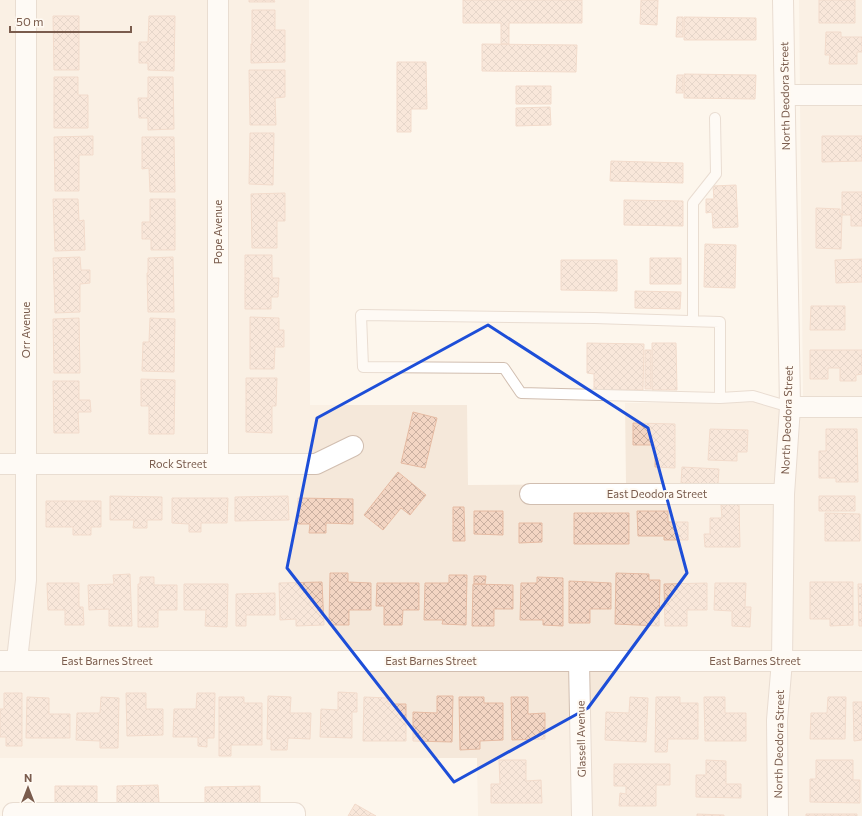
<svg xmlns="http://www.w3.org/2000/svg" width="862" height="816" font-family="Commissioner,sans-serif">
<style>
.residential{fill:#f5e8da}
.building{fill:url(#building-cross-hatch);stroke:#e6bba3}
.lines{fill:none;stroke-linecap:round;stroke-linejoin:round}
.lane-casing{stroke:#d1beb0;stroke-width:12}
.street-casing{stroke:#d1beb0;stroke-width:22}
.lane{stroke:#fff;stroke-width:10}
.street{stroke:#fff;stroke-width:20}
.marked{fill:none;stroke:#1d4ed8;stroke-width:3;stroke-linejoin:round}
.labels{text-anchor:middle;stroke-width:4;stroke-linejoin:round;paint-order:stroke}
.street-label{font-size:11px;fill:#7a5c4d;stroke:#fffaf3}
</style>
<defs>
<pattern id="building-cross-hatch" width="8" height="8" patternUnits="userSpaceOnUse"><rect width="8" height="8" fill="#f3d5c3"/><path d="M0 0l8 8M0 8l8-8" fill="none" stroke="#cab0a1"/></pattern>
</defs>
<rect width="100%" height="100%" fill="#fdf6ec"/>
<path class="residential" d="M0 0H309L310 405H467L468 485 626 484 625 403 803 402 799 0H862V816H478L477 758H0Z"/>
<path class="building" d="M249 0H274L275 2H249Z
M463 0H582V23H509V44H501V23H463Z
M641 0H658L657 25 640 24Z
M819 0H855V23H819Z
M252 10H275V30H285V62L251 63V44H252Z
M53 16H79V70H54Z
M149 16H175L174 71 148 70V63H139V42H148Z
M677 17H683V37H676Z
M684 17 756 18V40H684Z
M826 32H841V37H862V52H857V64H829L830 55H825Z
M482 44 577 45 576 72 482 71Z
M397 62H426L427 109H411V132H397Z
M249 70H285V97L275 98 276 125H250Z
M684 74 756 75 755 99 684 98Z
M677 75H683V93H676Z
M54 77H78V95H88V128H54Z
M148 77H173L174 129 148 130V118H139L138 98H148Z
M516 86H551V104H516Z
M550 107 551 125 516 126V108Z
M250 133H274L273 185 249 184Z
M93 136V155H79V191H55L54 137Z
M822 136H862V161L822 162Z
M142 137H174L175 192H150L149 168 142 169Z
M611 161 683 163V183L610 181Z
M736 185 738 227 713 228 712 212 706 213V199H714L713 186Z
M842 192H862V226H851V215H842Z
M285 193V221H277V248H252L251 194Z
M53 199H78L79 221 84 220 85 250 55 251Z
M150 199H175V250H151V239H142V222H150Z
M624 200 683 201V226L624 225Z
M816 208 840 209V214H842L841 249 816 248Z
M705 244 736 245 735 288 704 287Z
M245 255H272V278H279L278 297H271V309H245Z
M80 257 81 270H90V283L80 284V312L55 313 53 258Z
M173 257 174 312H148L147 273H148V258Z
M650 258H681V284H650Z
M862 259V282L836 283 835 260Z
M561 260H617V291L561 290Z
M635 291 681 292 680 309 635 308Z
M811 306H845V330H810Z
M250 317 279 318V330H284V347H275L274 369H250Z
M79 318 80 373H54L53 319Z
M150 318 175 319 174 372 142 371 143 342H149Z
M587 343 644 344 643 390H594V374L587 373Z
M652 343H676L677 390H652Z
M645 350H651V389H645Z
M810 350H862V374L856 375V381H840V368H828V379H810Z
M246 378H277L276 406H272V433L246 432Z
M141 379 175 380 174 434H149V406H141Z
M53 381H79V400H90L91 412H78L79 433H54Z
M413 412 437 418 425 468 401 463Z
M633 423 675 424V468L655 467V445H633Z
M710 429 748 430 747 452H737V461L708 460Z
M826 429H857L858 482H836V478H819V451H826Z
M682 467 719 469 718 484 681 483Z
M398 472 426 495 410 515 401 508 383 530 364 515Z
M110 496 162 497V520H147V528H133L134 520H110Z
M288 496 289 520 235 521V497Z
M819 496H855V511H819Z
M172 498H228L227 523H201V532H189V524L172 523Z
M298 498 353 499V524L326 523V533H309L310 524H297Z
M46 501H101V527H91V535H73V527H46Z
M739 504 740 547H705L704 534H710V518H722L721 505Z
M453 507H464L465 541H453Z
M474 511H503V535L474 534Z
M637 511H668V522H688V540H664V536H638Z
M574 513H629V544H574Z
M825 513 860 514V541H825Z
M519 523H542V542L519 543Z
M330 573H348V582L371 583V610H349V625H329Z
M616 573 649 574V580H660L659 626 615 624Z
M130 574 132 626H109V609L89 610 88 585 114 584 113 575Z
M449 575H467L466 625 442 624 443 620H424L425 583H449Z
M474 576H486L485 584H474Z
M140 577H154V585H177V610H158V627H138V584H140Z
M537 577 563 578V626L543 625V620H520L521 583H537Z
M569 581 611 583V609H590V623H569Z
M322 582 324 625 296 626V619L280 620 279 583Z
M810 582H853V625L830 626V619H810Z
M47 583H79V607H83L84 625H65V610H48Z
M377 583H419V610H403L402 625H384V606H376Z
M707 583V610H687V626H665L664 584Z
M715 583H746L745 607H751L750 627 732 626V611L714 610Z
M184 584H228L227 627 205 626 206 610H184Z
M473 584 513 585V609H494V626H472Z
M858 584H862V626H859Z
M275 593V615H246V626H236V594Z
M338 692 357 693V712H352V738L320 737 321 709 338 710Z
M4 693H22V746H6V737H0V709H4Z
M126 693H146V709H163V735L127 736Z
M197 693H215L214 738H207V747L198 746V737H173L174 709H196Z
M268 696 291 697 290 713H311L310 739 288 738 287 750H271V739H267Z
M437 696H453L452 742 413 741V712L437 713Z
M27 697 49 698V714H70V738H26Z
M101 697 119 698 118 748H100V741L76 740 77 713H100Z
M219 697H244V703H262V745H231V756H219Z
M364 697 388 698V704H406V741H363Z
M459 697H484V703H503V740L480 741V749L460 750Z
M511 697H528V714L545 713V739L512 740Z
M630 697 648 698 646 742 605 740 606 712 629 713Z
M656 697H680V703H698V739H668L667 752H655Z
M704 697H725V713H746V741H705Z
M828 697H846L845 739H810L811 713H827Z
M853 702H862V740L854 741Z
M499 760H526V781L541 780 542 803H491V784H500Z
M706 760 726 761V784H741V798L696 797V775H706Z
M816 760H853V780H860V803L810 802V779H816Z
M614 764H670V785H656V806H619L620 793 626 794V786H614Z
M158 785 159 803 117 804V786Z
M55 786H97V803H55Z
M260 786V803H205V787Z
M355 804 376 816H348Z
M697 814 724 815V816H697Z
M806 814H857V816H806Z"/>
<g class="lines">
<defs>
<path id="lane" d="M693 321V203L716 174 715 118
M720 398V322L594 318 361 315 363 367 504 368 521 393 720 398 753 396 790 407"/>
<path id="street" d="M218 0V464
M785 95H862
M790 407H862
M0 464H316L353 446
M530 494H784
M17 660 26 580V0
M0 661H862
M579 662 582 816
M13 816V813H295V816
M778 816 777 720 782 661 784 494 790 407 783 0"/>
</defs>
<use href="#lane" class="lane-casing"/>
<use href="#street" class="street-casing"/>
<use href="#lane" class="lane"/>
<use href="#street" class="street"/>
</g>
<path d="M0 0H862V816H0ZM488 325 648 428 687 573 588 708 454 782 287 568 317 418Z" fill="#fdf6ec" fill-opacity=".55" fill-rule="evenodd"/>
<path class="marked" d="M488 325 648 428 687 573 588 708 454 782 287 568 317 418Z"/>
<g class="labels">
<g class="street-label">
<text transform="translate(785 96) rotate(-91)" y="4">North Deodora Street</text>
<text transform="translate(218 232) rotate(-90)" y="4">Pope Avenue</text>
<text transform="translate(26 330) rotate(-90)" y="4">Orr Avenue</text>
<text transform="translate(787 420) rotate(-88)" y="4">North Deodora Street</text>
<text x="178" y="468">Rock Street</text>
<text x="657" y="498">East Deodora Street</text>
<text x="107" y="665">East Barnes Street</text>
<text x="431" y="665">East Barnes Street</text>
<text x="755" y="665">East Barnes Street</text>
<text transform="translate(581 739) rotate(-91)" y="4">Glassell Avenue</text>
<text transform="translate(779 744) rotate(-89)" y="4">North Deodora Street</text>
</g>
</g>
<g transform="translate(28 788)" stroke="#fffaf3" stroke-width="3" paint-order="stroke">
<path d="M0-3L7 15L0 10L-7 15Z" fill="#7a5c4d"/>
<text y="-6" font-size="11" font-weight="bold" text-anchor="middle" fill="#7a5c4d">N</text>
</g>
<path d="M10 26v6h121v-6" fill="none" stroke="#7a5c4d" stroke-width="2"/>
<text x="16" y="26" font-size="12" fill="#7a5c4d" stroke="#fffaf3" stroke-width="3" paint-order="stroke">50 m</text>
</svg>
